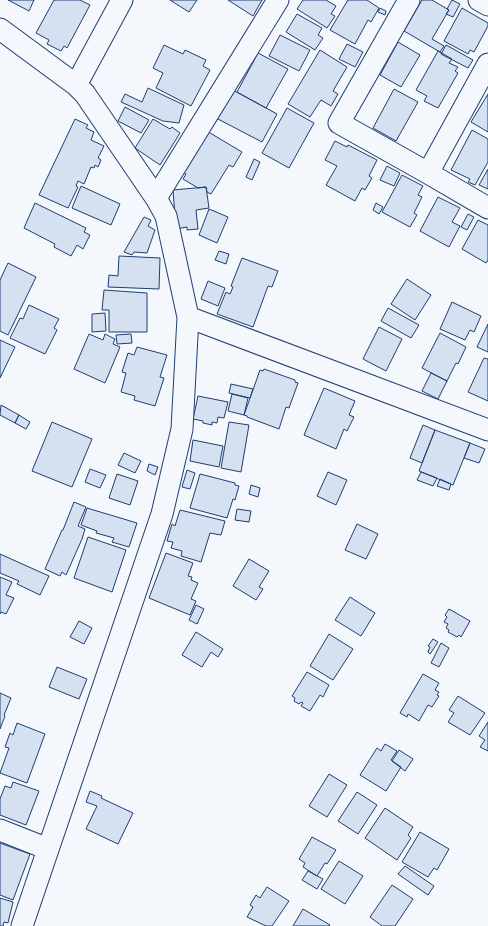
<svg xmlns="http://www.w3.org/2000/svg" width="488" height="926" font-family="Karla,sans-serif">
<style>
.building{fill:#d5e0f0;stroke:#1d3f73}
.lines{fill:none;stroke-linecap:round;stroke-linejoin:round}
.minor-casing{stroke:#1d3f73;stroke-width:23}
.minor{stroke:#f4f7fb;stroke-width:21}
</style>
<rect width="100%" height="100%" fill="#f4f7fb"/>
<path class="building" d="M8 0H34L29 11Z
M54 0H80L90 5 67 48 64 46 61 51 47 44 49 40 36 33Z
M170 0H197L189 12Z
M228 0H262L253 16Z
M303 0H326L336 6 331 14 335 16 327 28 297 9Z
M348 0H367L379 8 371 22 368 20 355 44 330 30Z
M422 0H432L449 10 432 39 444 46 440 52 404 31Z
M452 0 460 4 453 17 446 14 449 10 447 9Z
M380 8 386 11 385 15 378 12Z
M462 8 488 23V26L474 52 470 50 468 54 444 41Z
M297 14 322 28 318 35 323 38 315 50 286 32Z
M280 35 310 50 299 71 269 56Z
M398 42 420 55 401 87 380 75Z
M347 44 363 52 355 67 339 59Z
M164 45 183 54 185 50 206 60 203 66 210 70 191 106 156 88 163 73 153 68Z
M446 45 473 60 468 68 441 54Z
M320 50 347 67 333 91 338 94 331 106 321 100 310 117 288 104Z
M438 51 452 59 449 63 458 67 455 71 458 73 438 108 424 101 427 96 416 90Z
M258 53 288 69 266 108 237 92Z
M148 88 184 105 179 123 163 121 121 102 125 94 142 102Z
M231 89 277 114 262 142 216 118Z
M394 89 418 102 396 141 373 128Z
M488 94V132L471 122Z
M125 107 149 120 141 133 118 121Z
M287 108 314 123 289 168 262 153Z
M75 119 88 125 86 128 94 132 91 140 104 146 98 158 101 160 98 167 95 165 94 168 91 167 84 184 78 181 76 186 78 187 68 208 39 195Z
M153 119 170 129 172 127 180 133 160 165 135 148Z
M205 130 242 152 233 167 229 165 211 194 207 192 206 187 198 188 183 179 186 174 180 171Z
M472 130 488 139V162L475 185 468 182 470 179 451 170Z
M335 141 347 147 348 145 377 160 369 176 372 178 365 190 362 188 355 201 326 185 337 166 325 160Z
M254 159 260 162 252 180 246 177Z
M387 166 400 173 394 186 380 180Z
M488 169V189L479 185Z
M402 175 423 186 418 195 422 197 414 213 417 215 410 227 382 212Z
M81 186 120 204 111 225 72 208Z
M206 187 209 208 196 210 198 229 187 230V227L176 229 173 190Z
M438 197 460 208 452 222 460 226 449 247 420 231Z
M35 203 86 228 84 232 90 235 83 249 77 245 71 256 54 247 55 244 24 228Z
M376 203 383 207 379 214 373 210Z
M209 209 228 217 217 243 199 235Z
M468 214 474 217 467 230 461 227Z
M144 217 151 220 148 226 155 230 147 253 134 252 132 255 124 252Z
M478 220 488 225V260L486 263 462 249Z
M219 251 229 254 226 264 215 260Z
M119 256 160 258 159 289 108 287 109 275 118 276Z
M242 258 278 271 272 287 268 286 253 327 217 314 226 292 230 294 233 287 231 286Z
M8 263 36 277 8 335 0 331V280Z
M407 279 431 295 415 320 391 304Z
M208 281 225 288 218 306 201 299Z
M104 290 147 293V332H109V310H102Z
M452 302 481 316 474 332 470 330 465 340 440 329Z
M29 305 59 319 54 328 57 330 45 354 10 338 20 318 23 319Z
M388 308 419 325 411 338 381 321Z
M105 313 106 331 92 332V314Z
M488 324V352L477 347Z
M379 327 402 339 386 371 363 359Z
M440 333 466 347 458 364 456 363 447 381 422 368Z
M89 334 103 340 105 334 115 339 113 344 120 347 105 383 74 369Z
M131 334 132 343 117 344 116 335Z
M0 340 15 347 0 378Z
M137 347 167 355 160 377 164 378 155 406 134 400 135 396 121 392 126 373 122 372 128 353 134 355Z
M484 358 488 359V401L468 392Z
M264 369 295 380V382L298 383 289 408 286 407 279 429 247 417V416L244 415 260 370 263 371Z
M431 373 447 381 438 399 422 391Z
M231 384 253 389 250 398 229 393Z
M324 388 355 401 349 415 354 417 347 431 344 429 336 449 304 435Z
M232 394 248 398 244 415 228 411Z
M198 396 228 402 224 418 218 417 217 423 212 422V425L203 423V421L193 419Z
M1 405 19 415 15 423 0 415Z
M19 415 30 422 26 429 15 423Z
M52 422 92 439 72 487 32 471Z
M229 422 249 425 241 472 221 468Z
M423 425 435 430 422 463 410 458Z
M435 430 470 443 453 485 419 471Z
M193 440 223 446 219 467 190 461Z
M470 443 485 449 479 463 464 458Z
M124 453 141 461 135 473 118 465Z
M149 464 158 467 155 475 147 471Z
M90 469 106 475 100 488 85 482Z
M187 470 195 473 190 489 182 487Z
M328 472 347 480 336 505 317 496Z
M421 472 437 478 433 486 417 480Z
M117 474 138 481 130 505 109 498Z
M200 474 235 483V485L239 486 235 500 233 499 227 518 190 508Z
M440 479 451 484 449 490 437 486Z
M251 485 260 488 258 497 249 494Z
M74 502 86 507 78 526 85 529 82 539 66 575 62 572 60 576 45 569 62 530H63Z
M87 508 137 523 129 547 112 542 114 538 96 533 97 531 81 525Z
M237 509 251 511 249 522 235 520Z
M180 510 225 521 221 535 210 533 201 562 181 556 182 551 171 548 173 542 167 541 172 524 175 526Z
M357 524 378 534 366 559 345 550Z
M88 537 126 550 112 592 74 578Z
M166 553 193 563 188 576 192 577 191 580 198 583 191 599 196 601 190 615 149 598Z
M0 554 49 576 40 595 17 584 19 581 0 573Z
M249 559 269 571 259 587 263 589 256 600 233 586Z
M0 577 12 582 6 595 14 598 6 614 1 612 0 614Z
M350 597 375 613 361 636 335 620Z
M196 605 204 609 197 624 189 620Z
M449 609 470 621 461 637 459 635 457 637 448 632 449 630 446 628 448 624 444 622 447 617 445 615Z
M79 621 92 628 84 644 70 637Z
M196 632 223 649 218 657 211 652 202 667 182 655Z
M329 634 353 649 333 680 310 666Z
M433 639 438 642 430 654 428 652 430 647 428 646Z
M441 643 449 648 439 667 431 663Z
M57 667 87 679 79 699 49 687Z
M307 672 329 685 323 697 320 695 310 711 301 706 303 703 301 702 299 704 294 701 295 698 292 696Z
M423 674 439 683 435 690 439 692 437 695 439 696 432 707 428 705 419 721 408 714 407 717 400 713Z
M0 693 11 698 4 715 5 716 0 729Z
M458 696 485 713 470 735 448 722 454 713 449 710Z
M488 722V751L480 747 485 740 479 736Z
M17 723 45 734 27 783 0 773 9 748 5 747 10 733 13 735Z
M385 744 397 751 391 760 401 767 386 791 360 775 377 748 381 751Z
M399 750 413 759 405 771 392 761Z
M329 774 347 785 327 817 309 806Z
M13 782 39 791 26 825 0 815V799L5 786 11 788Z
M90 791 102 796 101 798 133 813 118 844 86 829 97 806 86 802Z
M357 792 377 805 358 834 338 821Z
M385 808 413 827 408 835 411 838 397 860 365 838Z
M420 832 449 849 437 870 434 868 428 877 402 862Z
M312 837 336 850 327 864 325 863 317 876 303 867 305 863 299 859Z
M0 843 30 854 13 900 0 895Z
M339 861 363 876 345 904 321 889Z
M405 866 434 886 428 895 398 874Z
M308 871 323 879 317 889 302 880Z
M392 885 413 899 395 926H382L370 917Z
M267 887 289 901 272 926H266L247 917 253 907 250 905 256 895 260 898Z
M0 898 13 902 8 923 4 922 3 926H0Z
M303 909 330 925 329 926H293Z"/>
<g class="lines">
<defs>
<path id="minor" d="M409 0 339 123 428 173 488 208
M479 0 488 5
M0 29 76 85 85 94 156 198 166 216 188 317 182 429 162 514 22 926
M76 85 122 0
M428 173 488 64
M156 198 278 0
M188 317 488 430
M0 830 48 849"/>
</defs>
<use href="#minor" class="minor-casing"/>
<use href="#minor" class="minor"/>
</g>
</svg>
